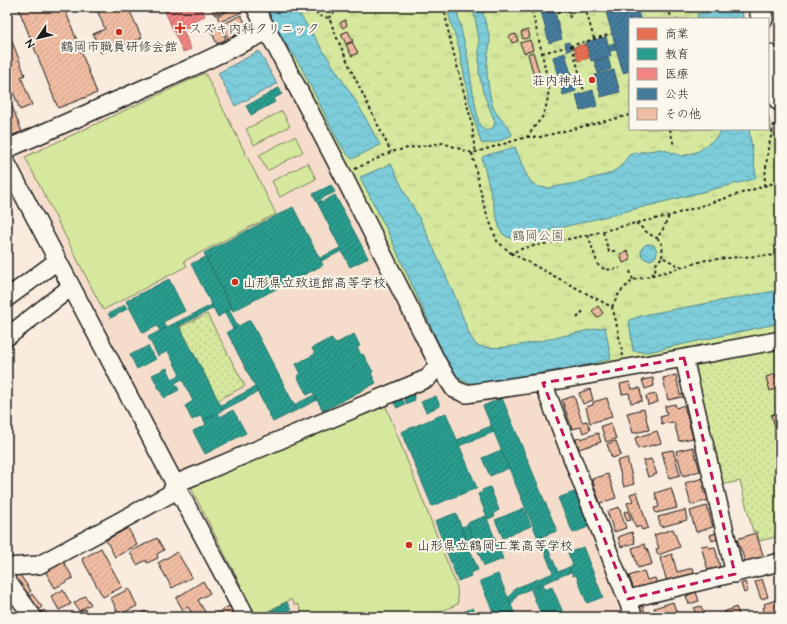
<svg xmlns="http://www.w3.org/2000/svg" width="787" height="624" font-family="'Architects Daughter','Klee One',sans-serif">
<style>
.built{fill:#f6ddcb}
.grass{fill:url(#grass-dots);stroke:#78825c}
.park{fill:url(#park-tufts);stroke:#78825c}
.pitch{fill:#d5e89d;stroke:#78825c}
.water{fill:url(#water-waves);stroke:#56868e}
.shops{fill:url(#shops-hatch);stroke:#aa5641}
.schools{fill:url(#schools-hatch);stroke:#26766c}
.health{fill:url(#health-hatch);stroke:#b26563}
.public{fill:url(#public-hatch);stroke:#395e76}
.building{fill:url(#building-hatch);stroke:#1c1c1c}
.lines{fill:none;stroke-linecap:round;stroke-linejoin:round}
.minor-casing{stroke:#1c1c1c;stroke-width:20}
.major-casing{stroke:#1c1c1c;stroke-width:24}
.path{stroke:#1c1c1c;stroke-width:2;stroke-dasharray:3 3;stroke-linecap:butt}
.minor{stroke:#fbf7ec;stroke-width:17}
.major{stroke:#fbf7ec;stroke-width:21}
.marked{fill:none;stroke:#c2185b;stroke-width:3;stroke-dasharray:8 5;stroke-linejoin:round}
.poi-dot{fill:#c8321e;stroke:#fbf7ec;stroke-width:1.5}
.labels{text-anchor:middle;stroke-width:4;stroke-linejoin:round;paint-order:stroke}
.poi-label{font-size:13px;fill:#1c1c1c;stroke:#fbf7ec;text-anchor:start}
.park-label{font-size:13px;fill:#545943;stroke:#fbf7ec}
</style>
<defs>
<pattern id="grass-dots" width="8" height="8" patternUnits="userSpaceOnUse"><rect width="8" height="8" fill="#d5e89d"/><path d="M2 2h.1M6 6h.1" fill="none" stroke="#b6c687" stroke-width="1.8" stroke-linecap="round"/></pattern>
<pattern id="park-tufts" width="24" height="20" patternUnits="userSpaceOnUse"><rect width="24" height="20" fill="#d5e89d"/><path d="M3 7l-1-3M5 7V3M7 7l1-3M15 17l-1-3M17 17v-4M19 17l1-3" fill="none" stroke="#b6c687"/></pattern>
<pattern id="water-waves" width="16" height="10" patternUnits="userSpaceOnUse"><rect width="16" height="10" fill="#7dccda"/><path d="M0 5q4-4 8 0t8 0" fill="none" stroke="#6bafba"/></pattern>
<pattern id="shops-hatch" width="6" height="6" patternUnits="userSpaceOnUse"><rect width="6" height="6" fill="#e76f51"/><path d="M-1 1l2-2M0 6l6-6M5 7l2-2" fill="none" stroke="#ba5a42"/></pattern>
<pattern id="schools-hatch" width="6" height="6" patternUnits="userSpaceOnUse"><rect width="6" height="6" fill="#2a9d8f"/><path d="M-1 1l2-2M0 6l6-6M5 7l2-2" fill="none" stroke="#237f74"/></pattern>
<pattern id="health-hatch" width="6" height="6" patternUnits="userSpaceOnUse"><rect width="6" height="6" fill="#f28482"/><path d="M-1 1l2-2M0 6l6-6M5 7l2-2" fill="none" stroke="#c36b6a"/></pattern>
<pattern id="public-hatch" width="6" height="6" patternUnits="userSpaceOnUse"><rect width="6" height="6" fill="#457b9d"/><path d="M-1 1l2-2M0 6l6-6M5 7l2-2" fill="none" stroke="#39647f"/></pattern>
<pattern id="building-hatch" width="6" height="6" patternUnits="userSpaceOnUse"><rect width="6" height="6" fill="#f0bca2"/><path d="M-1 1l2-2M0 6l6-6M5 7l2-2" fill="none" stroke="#cda18b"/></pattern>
</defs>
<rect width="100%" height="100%" fill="#f9ebdd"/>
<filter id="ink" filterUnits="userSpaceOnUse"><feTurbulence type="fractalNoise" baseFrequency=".025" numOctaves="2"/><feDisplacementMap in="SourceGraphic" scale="8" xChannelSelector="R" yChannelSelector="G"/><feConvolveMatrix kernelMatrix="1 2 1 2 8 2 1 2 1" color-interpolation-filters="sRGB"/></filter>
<g filter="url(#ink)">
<path class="built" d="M265 43 430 362 425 373 182 474 179 472 176 468 20 164 18 156Z
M443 381 452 397 463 403 520 390 543 403 630 617H255L189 490 191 482 434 382Z"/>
<path class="grass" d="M207 314 245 386 218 400 180 327Z
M780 345V536L759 541 757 531 753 532 740 481 716 486 687 363Z"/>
<path class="park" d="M262 7H742L743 19H630V129H768V116L773 133 780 142V335L474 387C465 385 459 382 452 375Z"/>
<path class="pitch" d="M205 73 276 214 184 261 187 266 103 310 25 157Z
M282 111 290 126 254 145 246 129Z
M295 136 303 152 267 171 259 155Z
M308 163 316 179 280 197 272 181Z
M385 404 457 587 458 604 429 617H304L298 604 295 605 291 599 257 617 192 490 193 483Z"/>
<path class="water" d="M264 7H295L359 106 380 145 352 159 346 153 335 135 300 65 276 30Z
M447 7H456L468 59 472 87 479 124 481 127 486 131 493 128 495 122 483 92 479 73V39L473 7H483C482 18 489 29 490 40 490 48 487 56 487 64 486 73 490 99 493 107 497 118 509 124 512 135 501 141 494 144 481 143L469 100 459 48 451 23Z
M715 7H741L743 19H698L697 14 715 11Z
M259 51 277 84 235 106 218 73Z
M721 129H749L756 176 754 179 524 237C515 239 505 240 500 230L482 158 484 156 515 147 525 172 531 182 539 187 549 188 575 183 609 174 620 167 629 155 635 153 661 149 683 156 699 151 717 137 721 130Z
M391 164 404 191 422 223 454 294 470 336 476 345C498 353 537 341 559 337 575 333 590 330 605 327L611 358 592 364 482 383C459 386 453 373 444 355L387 230 360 177Z
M641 252a8 8 0 1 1 16 0a8 8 0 1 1-16 0Z
M780 290V323L648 352 633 351 629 320 648 314Z"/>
<path class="shops" d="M586 44 589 58 578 61 574 47Z"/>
<path class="schools" d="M279 88 282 94 273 99 275 102 251 115 246 106 271 93 270 92Z
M331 185 335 192 320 199 322 202 318 204 313 194Z
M335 195 368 258 350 267 318 204Z
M293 207 323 265 233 311 204 253Z
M340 248 342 251 321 261 320 258Z
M206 257 232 308 218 317 191 264Z
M169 279 185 311 163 322 166 328 160 331 157 326 143 333 126 301Z
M125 305 127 309 111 318 108 314Z
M212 305 214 308 179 326 177 322Z
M229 310 238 326 233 329 224 312Z
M250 320 297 410 273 422 227 332Z
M177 322 223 410 204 420 200 416 192 420 185 406 193 401 182 379 175 383 179 390 164 398 152 375 167 368 172 379 180 375 168 351 158 356 148 337Z
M354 334 360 346 357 347 361 355 363 354 373 372 371 373 376 383 323 411 313 392 307 395 297 376 301 374 296 364 315 354 312 348 331 338 335 344Z
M148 346 156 359 137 369 130 355Z
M255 387 258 392 223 410 221 405Z
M413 394 415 400 407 404 404 398Z
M314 395 317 400 297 410 294 405Z
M436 396 440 406 426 412 421 402Z
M502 398 557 531 538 538 483 406Z
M402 399 405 404 397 408 394 403Z
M233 410 246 433 205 454 193 431 206 425 204 420 218 412 220 417Z
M446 413 477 488 432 506 401 432Z
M491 426 494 432 459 446 457 440Z
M501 450 509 468 490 476 482 458Z
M490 487 499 510 494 513 495 516 488 519 478 494 483 492 482 490Z
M574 492 588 527 573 533 558 498Z
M524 508 531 526 503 538 495 520Z
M456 513 478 570 470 573 471 576 458 581 435 521Z
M486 516 503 559 484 566 467 523Z
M468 525 474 540 471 541 474 549 470 550 461 527Z
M543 536 558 572 569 567 571 572 518 594 511 605 508 598 516 588 553 573 539 538Z
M583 547 603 597 587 603 576 575 573 576 569 567 573 565 568 553Z
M498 574 511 605 516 617H495L480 581Z
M543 584 545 590 552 587 565 617H542L531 590Z
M287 602 292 613 284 617H259Z
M473 608 477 617H450Z
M493 613 495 617H482Z"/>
<path class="health" d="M163 7H201L205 16 191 22 192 25 183 30 191 49 183 52Z"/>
<path class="public" d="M626 7H637L640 19H630V71L623 73 606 12Z
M554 8 562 39 549 43 541 11Z
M606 37 611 56 591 61 586 42Z
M569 42 571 50 567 51 565 43Z
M614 43 616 50 610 51 609 45Z
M565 53 576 91 563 95 553 57Z
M608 57 611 69 598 73 594 61Z
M614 70 620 92 601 97 595 75Z
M593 90 597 106 580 111 576 95Z"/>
<path class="building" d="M18 7H64L97 93 58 108Z
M105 7H128L142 38 126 45V43L101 53 93 34 105 29 97 10Z
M211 7H233L215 15Z
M237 7H245L246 10 220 22 217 16Z
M241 15 248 28 228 39 221 25Z
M345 20 347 25 343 28 340 23Z
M219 25 226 39 217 44 210 29Z
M528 30 530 37 523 39 521 32Z
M348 31 353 41 346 44 341 34Z
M516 34 518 41 512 43 509 36Z
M10 36 25 75 21 77 32 105 20 110 7 76V37Z
M530 40 533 50 524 53 520 43Z
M352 42 358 53 352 56 346 45Z
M533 52 542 82 536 83 528 54Z
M12 106 22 132 9 136 7 133V107Z
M628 251 631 260 623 263 620 254Z
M598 306 603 313 597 318 592 311Z
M775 374 777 379 780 378V412H778L775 403 780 402 775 389 770 391 766 377Z
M676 375 680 395 685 394 686 396 668 400 663 378Z
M653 378 654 386 645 389 642 380Z
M630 382 632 389 640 388 642 401 631 403 629 393 622 394 620 384Z
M590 389 593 400 583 404 579 393Z
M656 394 658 402 648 405 646 396Z
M574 396 582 422 587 421 590 430 583 433 581 427 572 429 562 400Z
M607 398 612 417 590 423 586 407 593 405V402Z
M675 404 676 408 684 405 693 438 679 441 674 422 662 424 660 417 667 415 665 406Z
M644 409 649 430 633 433 627 413Z
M780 412V428L776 429 771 415Z
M611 423 616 439 606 442 601 426Z
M657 431 661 443 638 449 635 438Z
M598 433 601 442 579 449 576 439 581 437V439Z
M616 441 621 455 612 458 607 444Z
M693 447 700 471 683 476 676 451Z
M673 450 680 475 669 478 662 452Z
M627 458 634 484 624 487 617 461Z
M651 459 657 474 648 477 643 461Z
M608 474 616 498 600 503 592 479Z
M704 478 707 486 703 487 704 493H707L709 500 691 505 685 483Z
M671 488 677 508 656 513 654 508 659 507 655 493Z
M637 492 648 528 642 530 640 526 636 528 627 503 633 501 630 494Z
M707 506 713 527 696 532 690 511Z
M619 507 626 528 614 532 607 511Z
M685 510 687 520 661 527 658 517Z
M628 511 631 520 627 521 624 512Z
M128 528 137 545 115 557 106 540Z
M673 529 680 547 658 555 656 549 659 548 654 535Z
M715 530H718L721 538 712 541 710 535 716 533Z
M632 532 635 543 621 547 618 537Z
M756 533 764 558 746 564 737 539Z
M157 538 164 550 157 554 158 558 147 563 146 560 137 565 130 552Z
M780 541V554H779L775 542Z
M644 544 646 549 647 548 652 564 638 568 632 548Z
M708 545 709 548 715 547 720 567 708 570 701 546Z
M101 548 122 587 103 597 82 559Z
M177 552 192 577 172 588 158 563Z
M672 554 677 572 693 568 695 578 668 585 660 558Z
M63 561 73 578 55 588 45 571Z
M644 571 647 580 655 578 658 586 635 593 629 576Z
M18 572 31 591 23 597 9 578Z
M762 579 768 597 761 599 755 582Z
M203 581 210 593 198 600 208 617H186L192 613 188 607 183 610 176 598Z
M745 582 748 591 744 593 741 584Z
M129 589 137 606 119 615 111 598Z
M63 590 71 604 59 610 51 596Z
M696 592 699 601 689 604 686 596Z
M32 594 42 607 33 613 24 600Z
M85 596 91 604 79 611 74 603Z
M776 600 777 603 780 602V610L765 615 763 608 765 607 764 604Z
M673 602 678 617H657L654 608Z
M229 606 234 614 231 616V617H210Z
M643 606 646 617H641L638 607Z
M701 606 704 613 696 616 694 608Z
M736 607 740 617H726L724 612Z
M85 609 91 617H72Z
M44 610 49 617H36L35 616Z
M145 611 149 617H138L137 616Z"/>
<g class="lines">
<defs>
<path id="minor" d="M255 7 343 175 438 364 454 389 466 394 525 385 543 383 684 358 780 340
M7 149 188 69 268 31
M7 164 175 484 246 617
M7 298 57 261
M7 337 71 287
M684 358 735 574
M543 383 634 617
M7 567 39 565 170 494 175 484 428 378 438 364
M7 581 33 617
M628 599 780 562"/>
<path id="major" d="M760 7 762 19
M768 55 770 69 780 100"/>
</defs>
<use href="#minor" class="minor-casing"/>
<use href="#major" class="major-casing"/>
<path class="path" d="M312 7 319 16 329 18 337 38 354 76 391 152
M444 7 449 35 472 123 474 144 476 152
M585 7 594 39
M669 7 671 19
M568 9 570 18
M558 12 574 7
M329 18 336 10 341 7
M570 46 611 34
M572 46 584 91
M542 53 566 47
M670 129 674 146
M527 137H540L630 115
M472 153 484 206 497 241 511 253 524 248 588 235 635 223 669 216 780 181
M355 169 391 152 408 148 443 143 472 153 476 152 527 137 543 116 547 103 549 88 542 53 531 7
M764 186 768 149 774 124
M636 223 649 234 657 238
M603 232 609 252 618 250
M588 235 598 265C605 271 612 270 620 268
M511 253 612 307 615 317 623 356
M662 257C663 250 663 242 657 238L663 229 669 216
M630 271 633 280
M651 275 655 271 656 264 662 257 677 265 683 267
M612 307 619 293 633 280 665 272 706 260 740 257 780 255
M577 318 584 310"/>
<use href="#minor" class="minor"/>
<use href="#major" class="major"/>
</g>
</g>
<path class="marked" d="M684 358 735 574 628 599 543 383Z"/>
<g class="poi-dot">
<path d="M178 22h4v4h4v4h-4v4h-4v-4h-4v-4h4z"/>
<circle cx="119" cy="32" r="4"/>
<circle cx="592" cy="80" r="4"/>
<circle cx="235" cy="282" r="4"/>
<circle cx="409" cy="545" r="4"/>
</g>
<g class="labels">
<g class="poi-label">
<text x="189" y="33">スズキ内科クリニック</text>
<text x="119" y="51" text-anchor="middle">鶴岡市職員研修会館</text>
<text x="584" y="85" text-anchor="end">荘内神社</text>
<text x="243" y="287">山形県立致道館高等学校</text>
<text x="417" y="550">山形県立鶴岡工業高等学校</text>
</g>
<g class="park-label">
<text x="538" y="240">鶴岡公園</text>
</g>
</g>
<rect width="787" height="624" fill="none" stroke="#fbf7ec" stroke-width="24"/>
<rect x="12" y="12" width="763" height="600" fill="none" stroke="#1c1c1c" stroke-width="1.5" filter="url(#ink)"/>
<rect x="629" y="18" width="140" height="112" fill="#fbf7ec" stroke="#a29f99"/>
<rect x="637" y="28" width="20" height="12" fill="#e76f51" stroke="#a29f99"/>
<text x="665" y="38" font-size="12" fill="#1c1c1c">商業</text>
<rect x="637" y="48" width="20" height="12" fill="#2a9d8f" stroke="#a29f99"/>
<text x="665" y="58" font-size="12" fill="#1c1c1c">教育</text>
<rect x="637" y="68" width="20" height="12" fill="#f28482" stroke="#a29f99"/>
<text x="665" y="78" font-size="12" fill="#1c1c1c">医療</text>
<rect x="637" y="88" width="20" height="12" fill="#457b9d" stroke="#a29f99"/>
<text x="665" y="98" font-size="12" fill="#1c1c1c">公共</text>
<rect x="637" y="108" width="20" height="12" fill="#f0bca2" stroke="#a29f99"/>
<text x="665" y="118" font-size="12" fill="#1c1c1c">その他</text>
<g transform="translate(38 38) rotate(235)" stroke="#fbf7ec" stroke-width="3" paint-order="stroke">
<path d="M0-3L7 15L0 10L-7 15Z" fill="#1c1c1c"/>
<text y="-6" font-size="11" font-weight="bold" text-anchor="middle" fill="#1c1c1c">N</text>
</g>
</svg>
